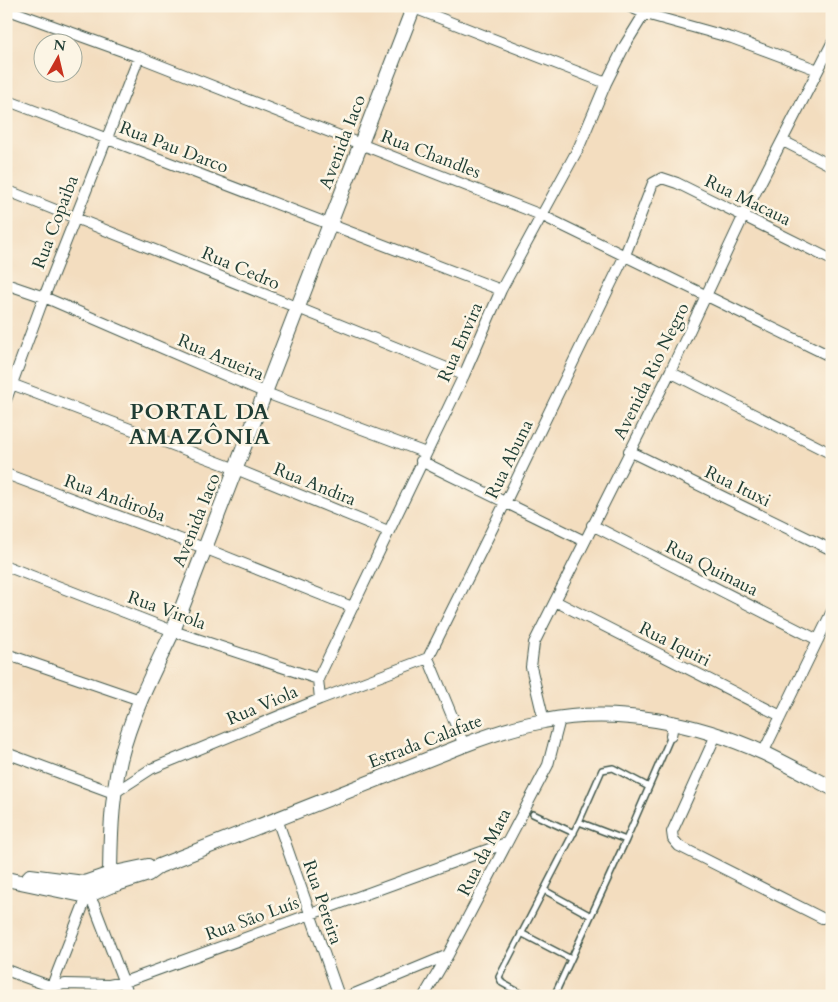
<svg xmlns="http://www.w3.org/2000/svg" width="838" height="1002" font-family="Cardo,serif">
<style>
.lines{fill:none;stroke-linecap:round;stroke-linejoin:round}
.lane-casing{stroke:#3f5549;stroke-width:8}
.street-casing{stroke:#3f5549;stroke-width:12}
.secondary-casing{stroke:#3f5549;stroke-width:16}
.lane{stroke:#fff;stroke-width:5}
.street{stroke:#fff;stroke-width:10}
.secondary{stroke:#fff;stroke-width:14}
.labels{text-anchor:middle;stroke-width:5;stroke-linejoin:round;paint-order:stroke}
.street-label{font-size:18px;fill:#1f3d34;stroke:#fcf5e5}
.district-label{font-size:22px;font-weight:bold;letter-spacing:1px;fill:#1f3d34;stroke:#fcf5e5}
</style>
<rect width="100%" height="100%" fill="#fcf5e5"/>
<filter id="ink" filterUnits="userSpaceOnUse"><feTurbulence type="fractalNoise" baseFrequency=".02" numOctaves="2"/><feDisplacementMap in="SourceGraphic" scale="10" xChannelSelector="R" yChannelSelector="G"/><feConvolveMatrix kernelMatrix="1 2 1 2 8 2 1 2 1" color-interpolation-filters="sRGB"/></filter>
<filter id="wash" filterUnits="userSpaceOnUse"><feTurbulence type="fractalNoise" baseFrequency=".0096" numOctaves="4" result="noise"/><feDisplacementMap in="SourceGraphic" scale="20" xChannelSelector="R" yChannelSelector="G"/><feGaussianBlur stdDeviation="1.12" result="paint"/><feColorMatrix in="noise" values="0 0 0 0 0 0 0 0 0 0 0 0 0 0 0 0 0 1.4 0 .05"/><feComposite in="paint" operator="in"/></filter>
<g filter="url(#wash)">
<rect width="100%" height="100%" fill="#f3ddbf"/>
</g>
<g filter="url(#ink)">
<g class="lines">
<defs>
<path id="lane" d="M533 814 574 833
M579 822 626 840
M544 890 591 916
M521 933 571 959
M526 996 502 983 499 977 579 822 602 770 613 768 649 787
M554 996 626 840 671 736"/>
<path id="street" d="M628 6 646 14 732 38 818 70
M414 8 606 83
M6 9 139 57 541 215 832 357
M6 100 501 290
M783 141 832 166
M6 190 464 375
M6 284 44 297 266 393 426 453
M670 372 832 454
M6 382 236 469 388 531
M6 400 44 297 139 57
M629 451 832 550
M421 461 584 541
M6 474 204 548 352 607
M592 525 818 640
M6 566 173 631 318 679
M555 601 781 716
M6 654 140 700
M320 699 318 679 464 375 501 290 579 147 606 83 625 45 649 6
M544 721 531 667 534 643 670 372 744 215 832 43
M716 735 672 832 673 839 679 846 822 918
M671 736 673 724
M464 745 428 658 506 501 625 255 653 183 662 178 677 183 832 260
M6 753 114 793 151 769 320 699 428 658
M763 753 832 611
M277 819 339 996
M86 891 94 905 129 996
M6 970 52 987 65 984 109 985 124 982 506 843
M48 996 87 896
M349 996 448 955
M424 996 448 955 548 765 560 719"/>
<path id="secondary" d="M30 876 84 883 110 874 148 866
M6 879 87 896 110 886 148 874 159 866 464 745C490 735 517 726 544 721 616 706 698 723 764 753 787 764 809 776 832 788
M110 886C110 845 111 800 120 760 131 715 153 672 173 631L414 6"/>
</defs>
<use href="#lane" class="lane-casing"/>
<use href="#street" class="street-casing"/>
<use href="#secondary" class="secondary-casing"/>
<use href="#lane" class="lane"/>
<use href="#street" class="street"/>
<use href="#secondary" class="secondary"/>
</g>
</g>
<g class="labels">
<g class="street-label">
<text transform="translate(342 142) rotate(-69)" y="6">Avenida Iaco</text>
<text transform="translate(174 147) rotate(21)" y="6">Rua Pau Darco</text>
<text transform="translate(431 154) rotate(21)" y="6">Rua Chandles</text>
<text transform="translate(748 200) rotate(26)" y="6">Rua Macaua</text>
<text transform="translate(55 222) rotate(-69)" y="6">Rua Copaiba</text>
<text transform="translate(241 268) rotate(23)" y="6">Rua Cedro</text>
<text transform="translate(460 342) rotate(-66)" y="6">Rua Envira</text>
<text transform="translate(221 357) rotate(23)" y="6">Rua Arueira</text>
<text transform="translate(651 371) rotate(-64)" y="6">Avenida Rio Negro</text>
<text transform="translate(509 459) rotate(-64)" y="6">Rua Abuna</text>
<text transform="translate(315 484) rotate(22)" y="6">Rua Andira</text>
<text transform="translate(738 486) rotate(26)" y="6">Rua Ituxi</text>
<text transform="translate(115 498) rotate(20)" y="6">Rua Andiroba</text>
<text transform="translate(196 520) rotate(-68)" y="6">Avenida Iaco</text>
<text transform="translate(712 568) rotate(27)" y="6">Rua Quinaua</text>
<text transform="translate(167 610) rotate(20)" y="6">Rua Virola</text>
<text transform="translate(675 644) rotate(27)" y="6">Rua Iquiri</text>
<text transform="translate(262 705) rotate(-23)" y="6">Rua Viola</text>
<text transform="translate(425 741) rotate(-21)" y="6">Estrada Calafate</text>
<text transform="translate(484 852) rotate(-63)" y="6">Rua da Mata</text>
<text transform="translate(323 902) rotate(71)" y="6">Rua Pereira</text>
<text transform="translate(252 918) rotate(-20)" y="6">Rua São Luís</text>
</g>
<g class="district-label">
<text x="200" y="419">PORTAL DA<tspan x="200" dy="25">AMAZÔNIA</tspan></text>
</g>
</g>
<rect width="838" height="1002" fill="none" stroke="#fcf5e5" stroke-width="25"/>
<g transform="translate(58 58) rotate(8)"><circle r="24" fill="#fcf5e5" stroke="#a4ab9e"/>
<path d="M0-4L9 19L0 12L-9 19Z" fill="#c8321e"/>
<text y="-8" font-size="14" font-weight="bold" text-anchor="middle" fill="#1f3d34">N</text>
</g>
</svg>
